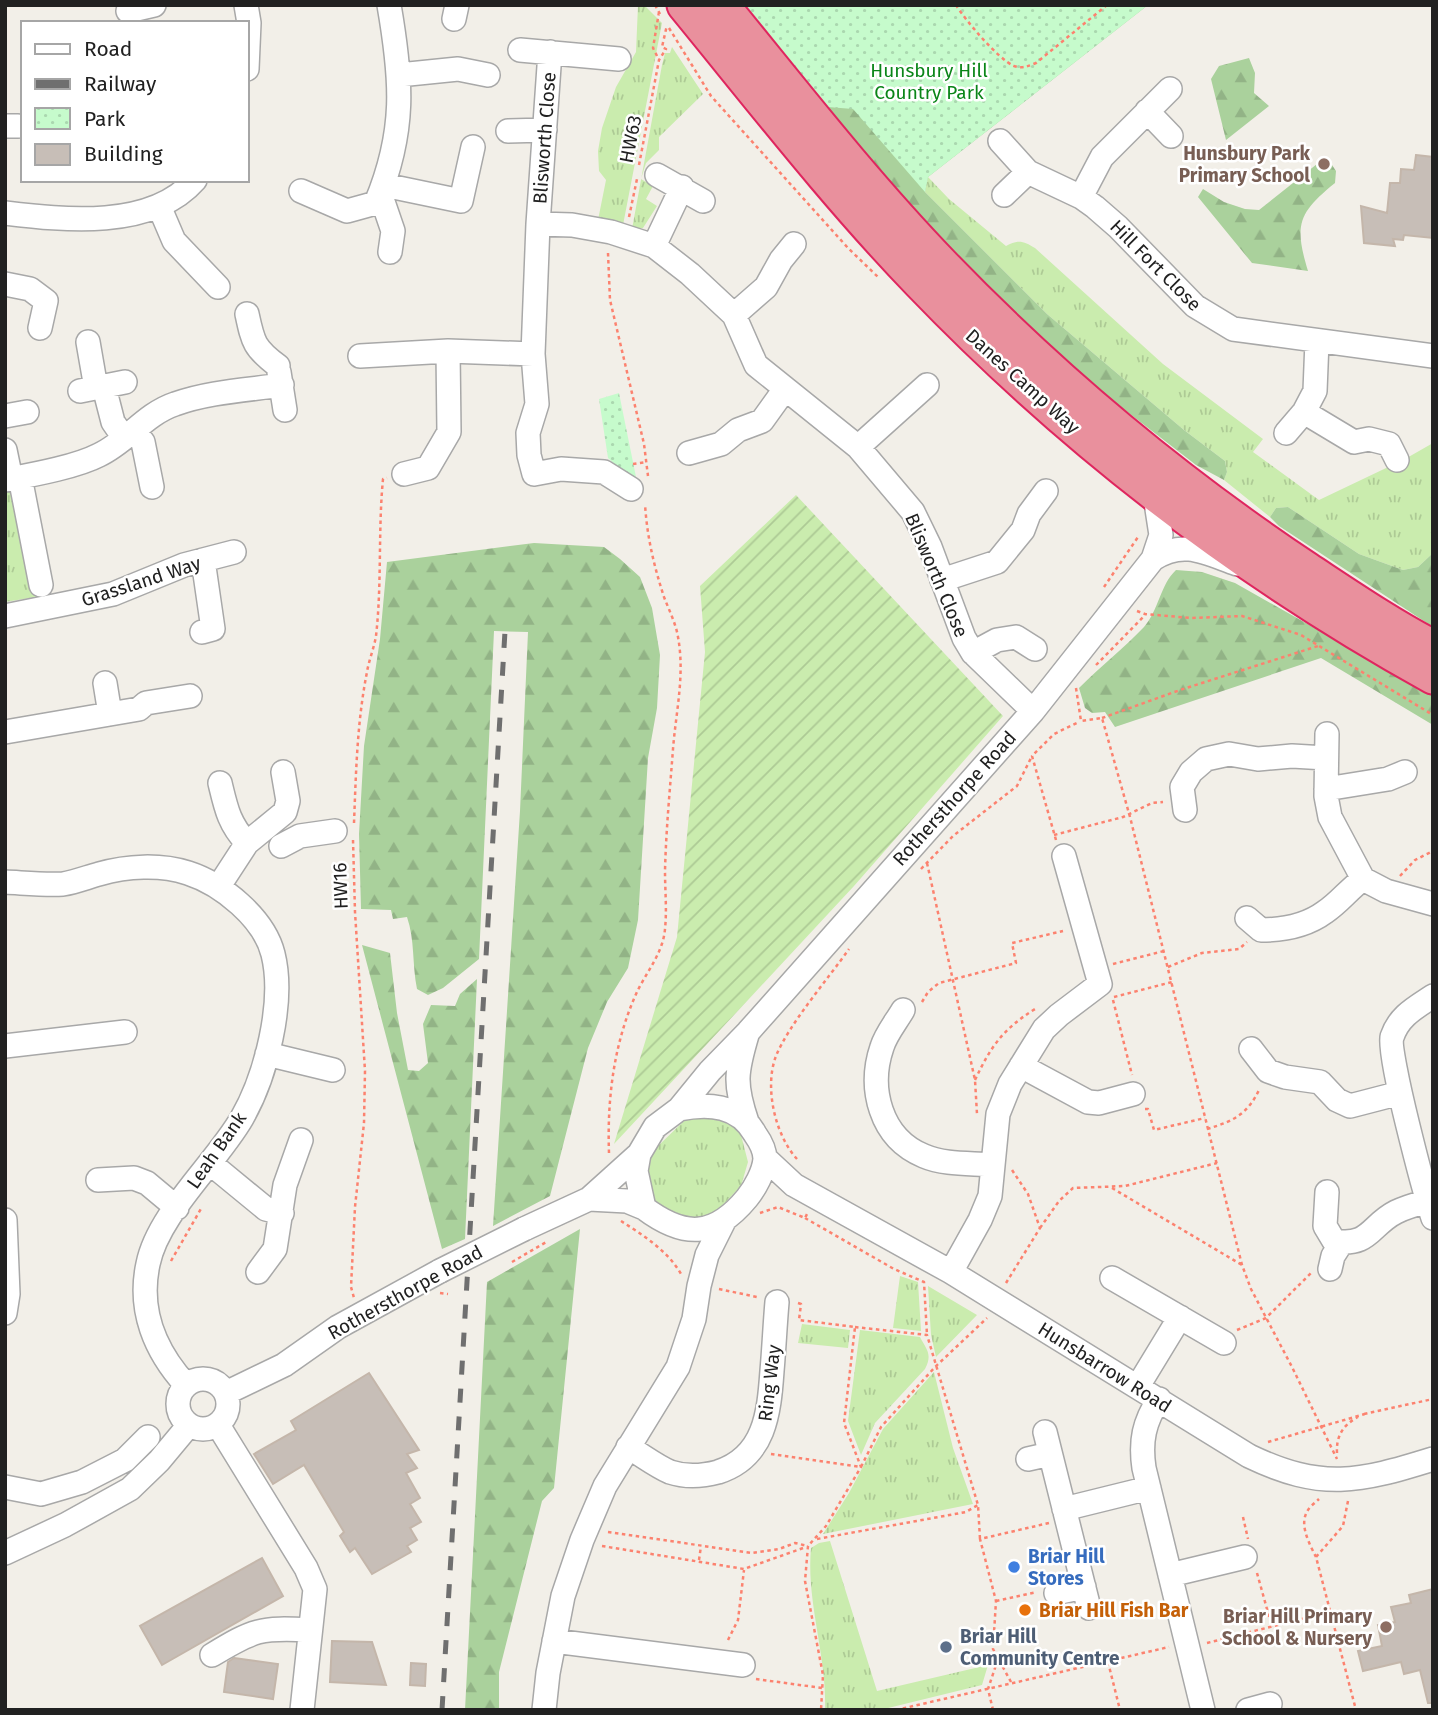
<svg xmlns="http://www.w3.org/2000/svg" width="1438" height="1715" font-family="'Fira Sans',sans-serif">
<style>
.grass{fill:url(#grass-tufts)}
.forest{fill:url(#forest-firs)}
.park{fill:url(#park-dots)}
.garden{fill:url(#garden-furrows)}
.building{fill:#c7beb7;stroke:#c4b6aa;stroke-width:2}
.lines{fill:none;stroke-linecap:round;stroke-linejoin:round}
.minor-casing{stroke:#a8a8a8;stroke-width:26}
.highway-casing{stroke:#df265f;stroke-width:37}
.path{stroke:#fc826f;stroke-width:2.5;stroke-dasharray:3.5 3.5;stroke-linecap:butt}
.minor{stroke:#fff;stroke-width:23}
.highway{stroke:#e9909d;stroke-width:33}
.rail{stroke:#6f6f6f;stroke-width:5;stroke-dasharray:14 14;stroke-linecap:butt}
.minor-bridge-casing{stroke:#a8a8a8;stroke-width:26;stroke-linecap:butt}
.minor-bridge{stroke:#fff;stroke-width:23}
.education-dot{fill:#8d6e63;stroke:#fff;stroke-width:2.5}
.shop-dot{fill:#3f7fe0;stroke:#fff;stroke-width:2.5}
.food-dot{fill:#e8710a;stroke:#fff;stroke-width:2.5}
.service-dot{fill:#5c6f8a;stroke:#fff;stroke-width:2.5}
.labels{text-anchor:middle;stroke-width:5;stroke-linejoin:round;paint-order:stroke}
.park-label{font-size:19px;fill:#0a8518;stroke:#fff}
.street-label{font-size:19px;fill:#212121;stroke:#fff}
.education-label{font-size:19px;font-weight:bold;fill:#785e54;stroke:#fff;text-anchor:end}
.shop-label{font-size:19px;font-weight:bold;fill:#366cbe;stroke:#fff;text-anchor:start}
.food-label{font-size:19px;font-weight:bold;fill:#c56008;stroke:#fff;text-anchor:start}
.service-label{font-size:19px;font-weight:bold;fill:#4e5e75;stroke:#fff;text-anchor:start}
</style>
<defs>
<pattern id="grass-tufts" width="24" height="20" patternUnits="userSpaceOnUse" patternTransform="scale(1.75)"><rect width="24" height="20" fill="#caecae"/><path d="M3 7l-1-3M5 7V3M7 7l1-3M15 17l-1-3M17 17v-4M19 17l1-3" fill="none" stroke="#adca95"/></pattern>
<pattern id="forest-firs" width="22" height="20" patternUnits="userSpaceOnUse" patternTransform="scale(1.75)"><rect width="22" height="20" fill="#aad19c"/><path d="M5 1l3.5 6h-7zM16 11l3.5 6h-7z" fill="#92b386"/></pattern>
<pattern id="park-dots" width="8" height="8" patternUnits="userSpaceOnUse" patternTransform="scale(1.75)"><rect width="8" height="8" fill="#c6fbcc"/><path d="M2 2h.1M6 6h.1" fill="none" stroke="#aad7af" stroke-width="1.8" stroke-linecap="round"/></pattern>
<pattern id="garden-furrows" width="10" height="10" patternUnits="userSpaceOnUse" patternTransform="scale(1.75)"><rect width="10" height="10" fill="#caecae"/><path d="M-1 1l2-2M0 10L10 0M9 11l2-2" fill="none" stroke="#adca95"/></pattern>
</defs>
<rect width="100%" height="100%" fill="#f2efe8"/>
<path class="grass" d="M638 5H644L662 23 623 225 598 220 606 180 599 171 598 151 602 128 616 87 636 52Z
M672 47 703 94 659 137V150L646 163 641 179 653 186 646 199 657 206 643 228 632 229 662 65 665 53H670Z
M928 177 949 199 1006 246C1018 239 1024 241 1035 248L1163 364 1263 439 1253 452 1319 500 1405 459 1433 443V553L1418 567 1403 570 1359 554 1288 507 1276 508 1270 517 1224 480 1227 472 1225 461 1184 430 1047 314 925 192Z
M16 490 36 597 5 602V492Z
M708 1116 733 1126 741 1135 748 1162 741 1186 716 1212 693 1219 667 1212 652 1199 645 1172 650 1158 658 1146 687 1118Z
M900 1276 918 1282 921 1331 893 1328Z
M928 1286 977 1315 936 1357 931 1335Z
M802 1324 850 1330 848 1348 798 1343Z
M860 1330 920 1337C926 1349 933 1354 925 1369L875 1423 861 1455 848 1421Z
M934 1372 953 1448 973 1504 823 1534 849 1493 883 1429Z
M830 1541 877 1691 988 1665 982 1685 880 1710H825C827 1655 806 1603 811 1548L819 1543Z"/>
<path class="forest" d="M746 5H1148L928 177 925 192 1047 314 1184 430 1225 461 1227 472 1224 480 1196 465 1112 400 1015 315 885 183 828 107Z
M1249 58 1255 73 1254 93 1269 106 1226 140 1211 79 1219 66Z
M1330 162 1336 171 1335 183C1298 213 1294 225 1308 271L1252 263 1198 197 1203 189 1224 202 1245 209 1259 210 1317 164Z
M1288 507 1359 554 1403 570 1418 567 1433 553V627L1279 526 1270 517 1276 508Z
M534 543 604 547 620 559 640 577 652 608 660 655 657 708 648 758 638 920 628 968 607 1002 588 1048 550 1196 493 1226 520 811 528 632 494 631 479 959 443 988 428 995 417 989C412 964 415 940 407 917L393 919 391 910 361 909 359 834 364 746 380 639 387 562Z
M1176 570 1202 572 1235 583 1433 695V725L1321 658 1115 727 1105 712 1092 713 1085 708 1079 688C1100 667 1124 648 1144 627 1159 610 1160 585 1176 570Z
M362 945 390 953 397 1013 408 1070 419 1071 428 1063 423 1024 431 1005 455 1006 460 994 477 979 465 1239 442 1249Z
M580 1229 554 1488 542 1501 499 1672V1710H465L487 1282Z"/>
<path class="park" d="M746 5H1148L928 177 925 192 853 109 828 107Z
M619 393 636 477 623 472 608 458 599 399Z"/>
<path class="garden" d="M796 495 1003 716 854 886 614 1144 677 937 705 652 700 586Z"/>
<path class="building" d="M1416 155 1433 157V238L1404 235 1403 240 1393 239 1395 246 1364 243 1361 206 1387 213 1390 183H1400L1401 169 1414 170Z
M369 1373 419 1450 407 1454 417 1468 406 1473 420 1498 410 1504 421 1522 410 1528 417 1540 407 1546 411 1552 372 1574 355 1548 350 1552 340 1536 344 1532 304 1465 273 1484 254 1454 296 1430 291 1421Z
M262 1558 283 1596 162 1665 140 1626Z
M1433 1589V1703H1428L1420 1670 1404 1674 1401 1662 1363 1671 1358 1651 1382 1646 1378 1625 1395 1622 1391 1607 1411 1603 1409 1595Z
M332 1641 372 1642 386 1685 330 1682Z
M234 1658 278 1664 273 1699 224 1692 228 1662Z
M411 1663 426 1664 425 1686 410 1685Z"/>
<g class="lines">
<defs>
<path id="minor" d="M246 5 249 23 247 69
M128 11 154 5
M454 19 457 5
M520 50 619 59
M550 52 538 224 533 354 537 404 528 433 529 455 534 474 561 469 604 472 631 489
M399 75 458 69 488 75
M1147 111 1171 136
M5 126H18
M508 131 545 130
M1000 141 1028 172 1081 197 1095 207 1118 227 1195 306 1233 329 1433 356
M657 175 703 201
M384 185 461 201 473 147
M301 191 347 211 376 203C406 131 402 80 389 5
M380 193 393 231 390 252
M1004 195 1028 172
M1081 197 1102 157 1170 89
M159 206 174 241 218 287
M5 213C64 220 151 230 195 180
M538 224 572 225 611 232 654 246 690 274 734 315 756 365 858 447 913 512 930 547 964 638 973 653 1033 711
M654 246 682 187
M5 284 30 289 46 301 40 328
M247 314C253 342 254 348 278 366
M734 315 766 287 781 260 794 244
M88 342 96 388
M360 356 448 351 533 354
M279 372 285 410
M104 387 113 422 124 438
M80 391 125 382
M1304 412 1354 442 1369 439 1389 444 1397 460
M5 416 27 412
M133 431 143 442 152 487
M1286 433 1304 412 1315 391 1317 341
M858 447 927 385
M5 450 11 479
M689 453 721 444 738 430 762 421 785 389
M404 474 428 468 449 432 448 351
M20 477 41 585
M5 480C31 475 76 467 99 455 127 442 145 414 175 404 208 392 247 390 282 385
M1153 559 1161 535 1155 496
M942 580 997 562 1023 530 1029 514 1046 491
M5 616 113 594 184 565 234 552
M202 632 213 629 203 560
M973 653 997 640 1016 637 1035 649
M105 683 110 714
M5 732 139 709 146 703 190 696
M1327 734 1326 796 1330 817 1363 879
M220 783C226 808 229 824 247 843
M1326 789 1388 779 1405 772
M1185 810 1182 787 1191 772 1206 759 1229 754 1258 759 1292 756 1326 758
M281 846 300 836 335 831
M5 882C25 883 44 885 63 884 75 882 88 877 99 874 127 866 160 864 188 873 222 884 264 918 273 954 285 1002 266 1076 242 1118 216 1163 158 1214 148 1264 138 1310 155 1351 186 1385
M219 886 247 843 285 812 288 801 283 772
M1247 918 1261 930C1283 930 1306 926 1325 912 1339 903 1349 889 1363 879L1386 891 1433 904
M1433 996C1415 1008 1399 1016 1392 1037 1387 1053 1425 1194 1433 1218
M903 1010C896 1022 886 1034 882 1047 868 1088 880 1138 924 1156 945 1165 970 1163 993 1165
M747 1035C736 1072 734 1084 747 1122
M5 1046 125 1032
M1251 1049 1268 1071 1285 1077 1320 1082 1337 1100 1350 1106 1400 1093
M267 1054 333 1070
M1021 1066 1088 1102 1099 1103 1133 1094
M679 1109C709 1103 739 1105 755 1134 760 1141 765 1150 765 1159 764 1172 755 1188 747 1198 714 1238 684 1238 644 1208L636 1171 639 1154 655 1127 679 1109 710 1071 748 1032 1033 711 1153 559C1184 539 1206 553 1237 564
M765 1158 794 1185 951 1272 1249 1456C1322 1491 1359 1482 1433 1459
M210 1163 266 1209 282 1213
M98 1180 134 1178 147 1183 177 1208
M1327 1192 1325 1226 1334 1241C1370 1247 1370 1225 1396 1212 1406 1207 1417 1204 1428 1201
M589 1199 627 1201 644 1208
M5 1220 8 1294 5 1313
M524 1229 589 1199 639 1154
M1330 1269 1333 1256 1342 1242
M258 1272 275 1249 285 1185 301 1140
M951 1272 980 1220 990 1196 998 1114 1010 1084 1044 1029 1059 1015 1100 984 1064 856
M1112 1278 1224 1343
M178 1404a25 25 0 1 1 50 0a25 25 0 1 1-50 0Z
M1138 1386 1180 1317
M226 1393 284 1365 338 1327 440 1271
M1159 1399C1144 1422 1140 1441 1144 1468L1203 1710
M218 1425 306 1568 315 1589 302 1710
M1045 1432 1089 1608
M628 1447C642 1455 656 1466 670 1472 685 1477 703 1476 718 1472 765 1457 769 1413 772 1371 774 1348 775 1325 777 1302
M1028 1459 1050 1454
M5 1487 41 1494 82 1482 125 1460 148 1437
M1064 1509 1149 1488
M5 1553 65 1525 130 1489 159 1461 189 1425
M1170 1575 1245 1557
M1056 1593 1084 1587
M554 1641 743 1665
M212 1655C253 1630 261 1627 309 1630
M544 1710 548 1673 563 1596 582 1540 605 1486 678 1367 694 1319 699 1286 707 1255 725 1219
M1248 1710 1270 1704"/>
<path id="highway" d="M684 5C761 99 836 196 920 283 1070 439 1243 572 1433 677
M722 5C794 93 863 182 942 264 1052 378 1175 481 1307 569 1348 596 1389 624 1433 647"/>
</defs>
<use href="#minor" class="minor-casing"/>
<use href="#highway" class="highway-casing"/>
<path class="path" d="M655 5 660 14
M956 5C966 21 998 59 1014 66 1023 69 1028 66 1036 63L1107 5
M659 12 653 48 659 60
M669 28 711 96 848 248 878 277
M639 165 659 60 666 49 662 47 667 25
M629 217 637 179
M608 253 610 300 644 444 648 476
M633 464 646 462
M1104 587 1138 537
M1137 611 1145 614 1191 618 1242 616 1301 635 1433 715
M1096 665 1145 615
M1076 688 1081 721 1102 718 1130 817 1242 1265 1251 1289 1292 1367 1337 1459
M1102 718 1180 690 1318 646
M354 823C356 773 357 722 367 672 369 660 374 648 376 636 382 583 378 531 383 479L387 478
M1054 835 1123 817 1152 803 1163 802
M353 840 355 912 365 1071 364 1123 355 1207 351 1287 354 1298
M1056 840 1032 756 1054 734 1079 722
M927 863 975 1080 977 1114
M921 869 953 836 1017 786 1032 756
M1400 876 1415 860 1433 851
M1113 964 1164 951
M1168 967 1202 953 1239 949 1247 942
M1114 997 1172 982
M1113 1000 1132 1075
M922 1002 928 992 939 983 1016 963 1012 943 1063 931
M975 1080C991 1046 1003 1029 1035 1009
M1145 1109H1148L1154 1130 1205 1118
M1207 1129C1234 1121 1248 1114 1260 1088
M609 1153C607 1098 614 1042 637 992 647 971 663 953 665 929 667 910 665 890 665 871 666 830 670 789 673 749 676 711 685 675 678 637 676 624 669 610 664 597 654 566 647 537 645 504
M797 1159C775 1135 764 1087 776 1056 789 1024 828 979 849 949
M1112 1188 1242 1265
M760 1213 778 1207 805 1218 807 1214
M805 1218 894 1269 924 1282 927 1335
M621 1221C643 1235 668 1251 681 1274
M1040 1228 1059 1201 1073 1188 1125 1186 1217 1163
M171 1261 202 1207
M512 1262 548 1241
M1006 1283 1040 1228 1028 1194 1012 1170
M719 1289 757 1297
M440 1293 448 1294
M798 1303 801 1304 799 1320 855 1327 844 1423 861 1467 826 1526 808 1546 805 1581 823 1675 821 1710
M855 1327 927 1335 978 1505 980 1539
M1237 1330 1266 1318 1311 1273
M1364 1414 1433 1399
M1268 1442 1365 1414
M1337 1453C1336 1436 1343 1425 1358 1417
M771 1454 861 1467 881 1427 935 1367 987 1318
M1348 1501 1343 1526 1316 1557 1356 1710
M1243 1517 1248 1539
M608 1532 752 1553 779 1549 795 1543 808 1546
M817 1539 966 1512 978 1505
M602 1546 744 1569 806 1547
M1316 1557C1310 1545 1299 1525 1307 1512 1309 1507 1315 1503 1319 1499
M699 1560 701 1546
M1257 1573 1272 1627
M996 1601 1037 1592
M728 1640 738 1620 744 1570
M1207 1643 1329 1612
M1108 1662 1120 1710
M756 1679 822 1688
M1011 1682 993 1649 996 1601 980 1539 1049 1523
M896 1710 1169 1647
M993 1710 988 1689 998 1659"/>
<use href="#minor" class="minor"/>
<use href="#highway" class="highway"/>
<path class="rail" d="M442 1710 505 631"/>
<defs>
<path id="minor-bridge" d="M440 1271 524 1229"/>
</defs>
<use href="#minor-bridge" class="minor-bridge-casing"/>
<use href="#minor-bridge" class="minor-bridge"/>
</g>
<g class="education-dot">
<circle cx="1324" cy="164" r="7"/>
<circle cx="1386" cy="1627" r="7"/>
</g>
<circle class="shop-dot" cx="1014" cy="1567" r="7"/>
<circle class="food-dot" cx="1025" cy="1610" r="7"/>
<circle class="service-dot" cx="946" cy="1647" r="7"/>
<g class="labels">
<g class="park-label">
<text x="929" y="77">Hunsbury Hill<tspan x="929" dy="22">Country Park</tspan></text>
</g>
<g class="street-label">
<text transform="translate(544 138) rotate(-86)" y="7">Blisworth Close</text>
<text transform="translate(630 139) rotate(-79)" y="7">HW63</text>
<text transform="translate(1156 265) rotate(45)" y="7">Hill Fort Close</text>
<text transform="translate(1023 381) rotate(42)" y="7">Danes Camp Way</text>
<text transform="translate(937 575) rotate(67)" y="7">Blisworth Close</text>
<text transform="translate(141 581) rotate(-18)" y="7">Grassland Way</text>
<text transform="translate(954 798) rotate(-48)" y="7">Rothersthorpe Road</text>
<text transform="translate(340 886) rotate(-92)" y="7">HW16</text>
<text transform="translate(216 1150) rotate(-55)" y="7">Leah Bank</text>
<text transform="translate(405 1292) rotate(-29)" y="7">Rothersthorpe Road</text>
<text transform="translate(1105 1367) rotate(32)" y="7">Hunsbarrow Road</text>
<text transform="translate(769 1383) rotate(-83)" y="7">Ring Way</text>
</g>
<g class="education-label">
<text x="1310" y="160">Hunsbury Park<tspan x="1310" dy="22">Primary School</tspan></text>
<text x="1372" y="1623">Briar Hill Primary<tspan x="1372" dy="22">School &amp; Nursery</tspan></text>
</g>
<g class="shop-label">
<text x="1028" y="1563">Briar Hill<tspan x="1028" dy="22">Stores</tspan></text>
</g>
<g class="food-label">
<text x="1039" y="1617">Briar Hill Fish Bar</text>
</g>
<g class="service-label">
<text x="960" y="1643">Briar Hill<tspan x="960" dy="22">Community Centre</tspan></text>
</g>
</g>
<rect width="1438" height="1715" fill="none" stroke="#212121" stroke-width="14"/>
<rect x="21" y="21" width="228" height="161" fill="#ffffff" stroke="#a6a6a6" stroke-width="2"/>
<rect x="35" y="44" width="35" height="10" fill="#ffffff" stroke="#a6a6a6" stroke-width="2"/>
<text x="84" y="56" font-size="21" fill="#212121">Road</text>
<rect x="35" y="79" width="35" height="10" fill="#6f6f6f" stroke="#a6a6a6" stroke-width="2"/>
<text x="84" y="91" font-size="21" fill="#212121">Railway</text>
<rect x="35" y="108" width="35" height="21" fill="url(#park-dots)" stroke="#a6a6a6" stroke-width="2"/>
<text x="84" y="126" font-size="21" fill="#212121">Park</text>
<rect x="35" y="144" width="35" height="21" fill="#c7beb7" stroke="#a6a6a6" stroke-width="2"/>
<text x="84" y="161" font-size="21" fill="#212121">Building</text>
</svg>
